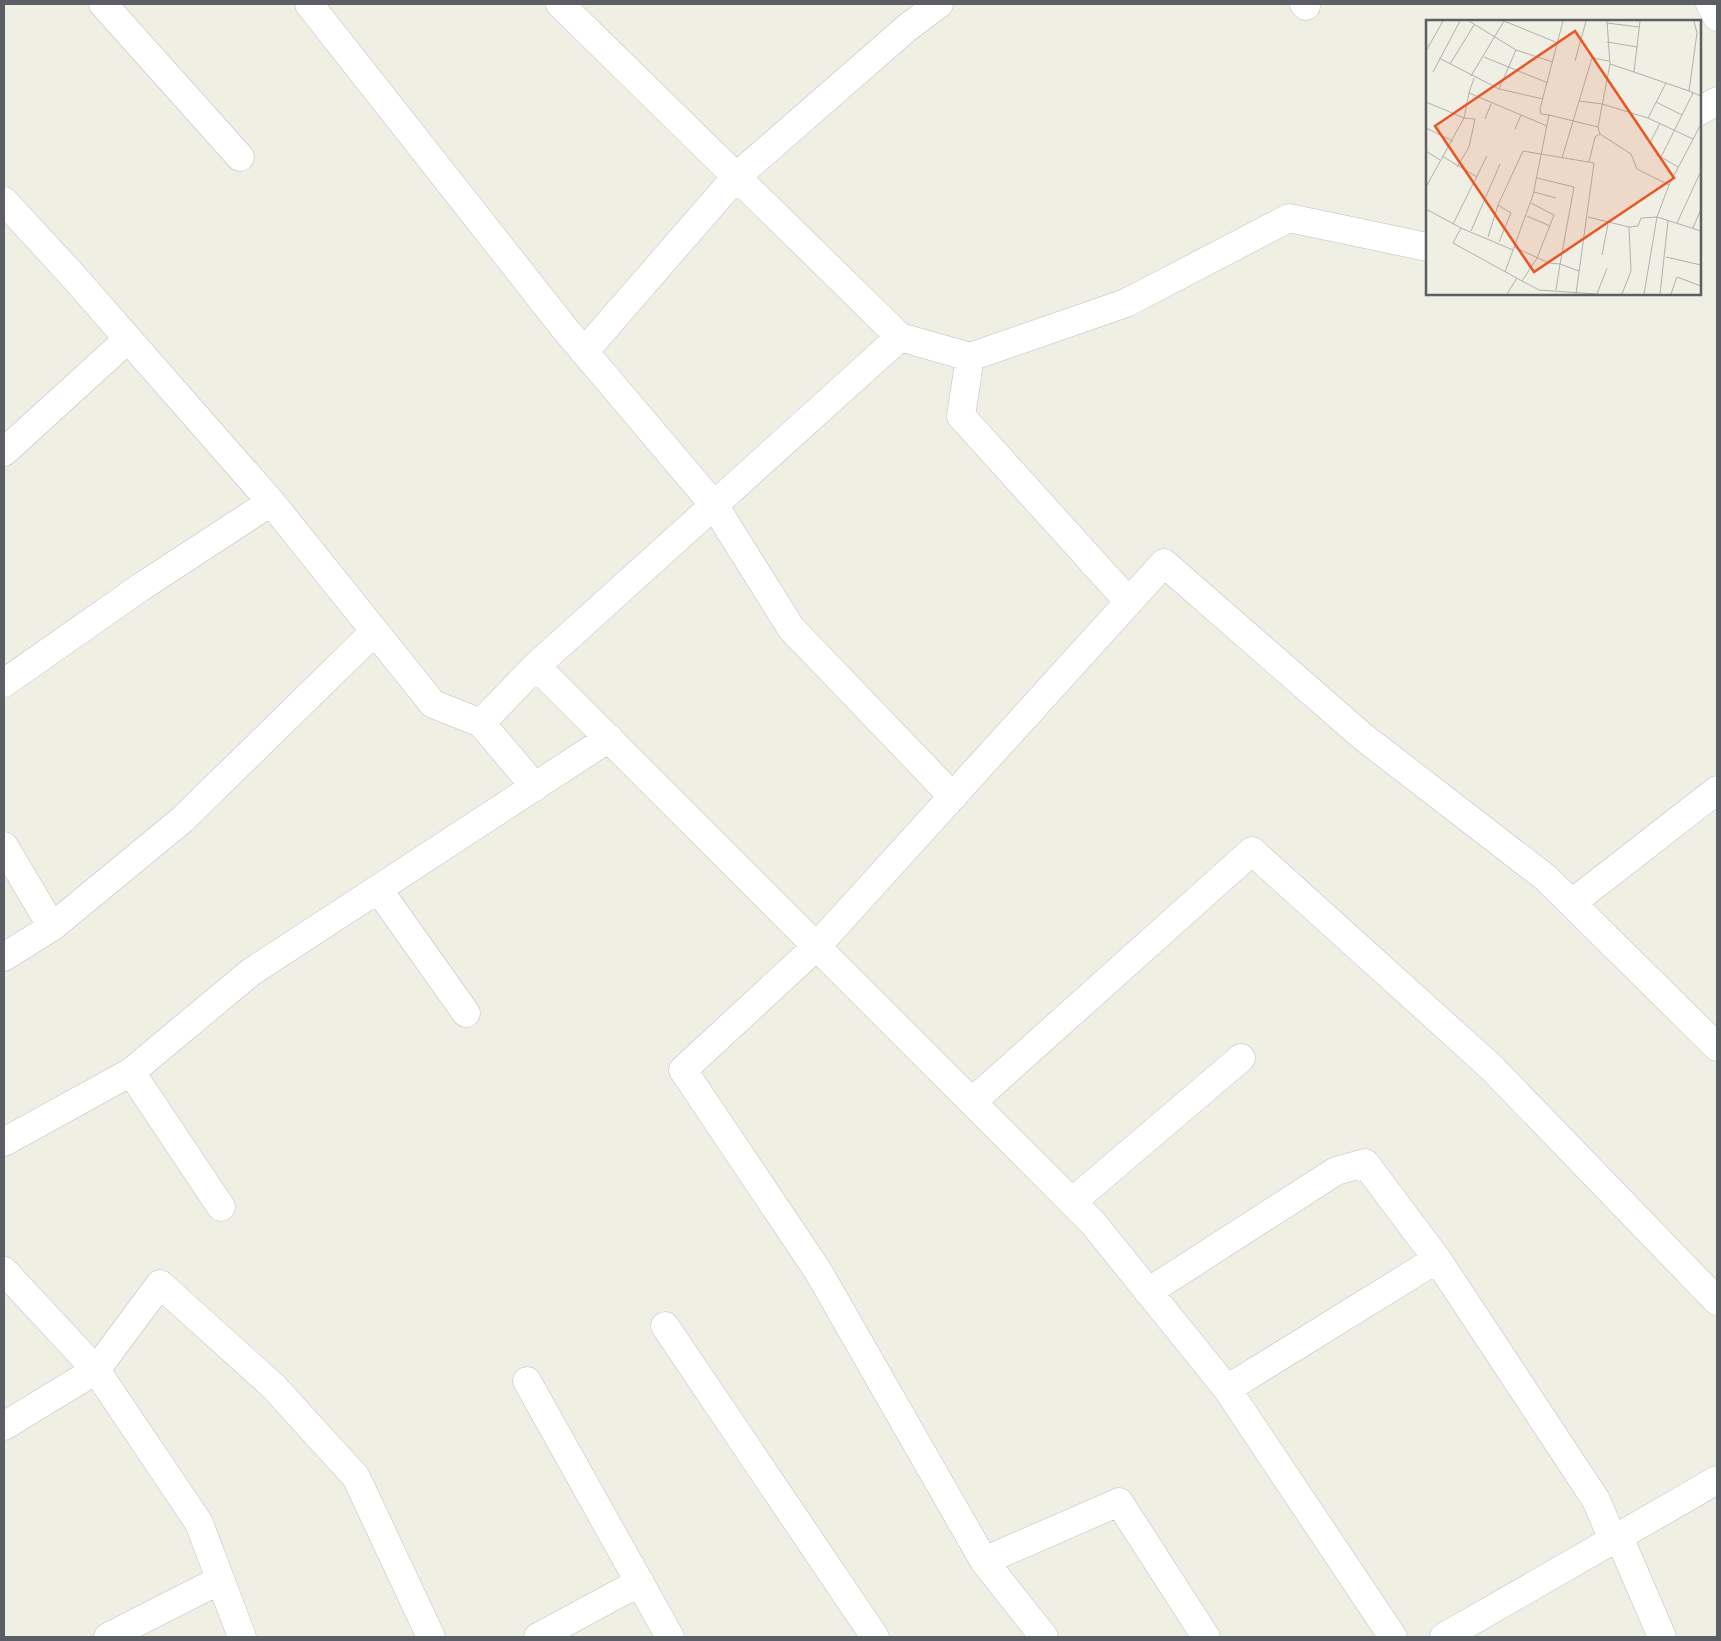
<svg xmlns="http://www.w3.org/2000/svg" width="1721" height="1641" font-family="'Public Sans',sans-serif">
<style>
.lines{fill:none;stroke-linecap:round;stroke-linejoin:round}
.minor-casing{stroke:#bdbfc5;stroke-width:29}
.minor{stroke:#fff;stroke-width:28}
.inset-road{fill:none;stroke:#b0b1ad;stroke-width:1}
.view{fill:#e95626;fill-opacity:0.15;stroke:#e95626;stroke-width:2.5}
.inset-edge{fill:none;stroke:#5b5e65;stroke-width:2.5}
</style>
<rect width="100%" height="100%" fill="#efefe3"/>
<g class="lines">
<defs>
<path id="minor" d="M103 4 240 157
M309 4 565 329 714 505 791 628 953 797
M1304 4 1306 6
M1710 4 1717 17
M1700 111 1717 101
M4 201 73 276 271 502 433 704 481 723 536 666 1093 1223 1227 1389 1393 1637
M900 337 970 357 1126 303 1289 218 1427 247
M584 352 736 177 908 27 939 4
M970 357 961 416 1129 602
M4 452 128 339
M536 666 900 337 560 4
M4 683 141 587 271 502
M481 723 535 787
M4 846 52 927
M378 889 466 1013
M1572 903 1717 790
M4 957 52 927 183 819 375 631
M131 1072 221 1207
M972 1102 1252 851 1491 1067 1717 1301
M4 1142 131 1072 251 972 609 738
M1072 1202 1241 1058
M4 1271 96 1370 4 1426
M1148 1292 1336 1171 1365 1163 1437 1259 1596 1500 1613 1540 1619 1537 1662 1637
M665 1326 875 1637
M527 1381 670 1637
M1227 1389 1437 1259
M984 1561 1119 1502 1206 1637
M108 1637 220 1580
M242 1637 199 1523 96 1370 160 1284 274 1387 356 1477 431 1637
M538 1637 640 1582
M1044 1637 984 1561 818 1271 683 1070 817 946 1164 563 1362 736 1546 878 1717 1047
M1444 1637 1717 1480"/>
</defs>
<use href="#minor" class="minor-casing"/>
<use href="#minor" class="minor"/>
</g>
<g transform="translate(1426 20)">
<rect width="275" height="275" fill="#efefe3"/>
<path class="inset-road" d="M43 1 90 30 127 42M78 1 132 23M214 1 208 52 263 71M268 1 271 13 263 71 275 76M181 3 213 7M181 22 211 27M0 31 17 1M58 37 122 63M13 38 73 69 117 79M149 41 160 1M24 44 48 5M184 44 208 52M7 52 34 1M45 56 78 1M73 69 90 30M43 73 48 58M153 81 176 84 222 98 267 119M0 82 38 98 43 73 121 106M230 82 256 95M123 95 172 107 184 44 181 1M222 98 240 63M59 99 65 84M172 107 174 114 205 134 211 149 243 165 231 197 218 274M0 108 27 121M89 109 95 95M224 123 234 103M0 131 14 140M16 136 51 157M136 138 166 38 183 41M163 142 169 117 174 114M252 147 235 137 267 73M111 158 148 167 134 244 153 251M243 165 275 104M0 167 38 98 49 99 43 127 31 147M108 172 130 178M72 185 85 193 73 222M0 189 35 208 27 223 96 261 113 270 170 274M101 196 124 206M162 197 203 207 212 206 215 198 231 197 275 211M251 203 275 151M27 204 61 136M35 208 87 230M267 208 275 189M45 211 74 144M62 217 72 185 97 131 168 143 150 274M88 227 123 243 134 244 130 270M176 235 182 204M240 237 275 245M79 252 107 175 123 95 115 94 114 89 137 1M96 261 111 238 128 195 105 183M81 274 91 258M171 274 181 248M196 274 205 251 203 207M234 274 242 201M245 274 251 257 275 266"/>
<path class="view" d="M149 11 248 158 108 252 9 106Z"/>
<rect width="275" height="275" class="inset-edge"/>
</g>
<rect width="1721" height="1641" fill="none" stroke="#5b5e65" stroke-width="10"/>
</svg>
